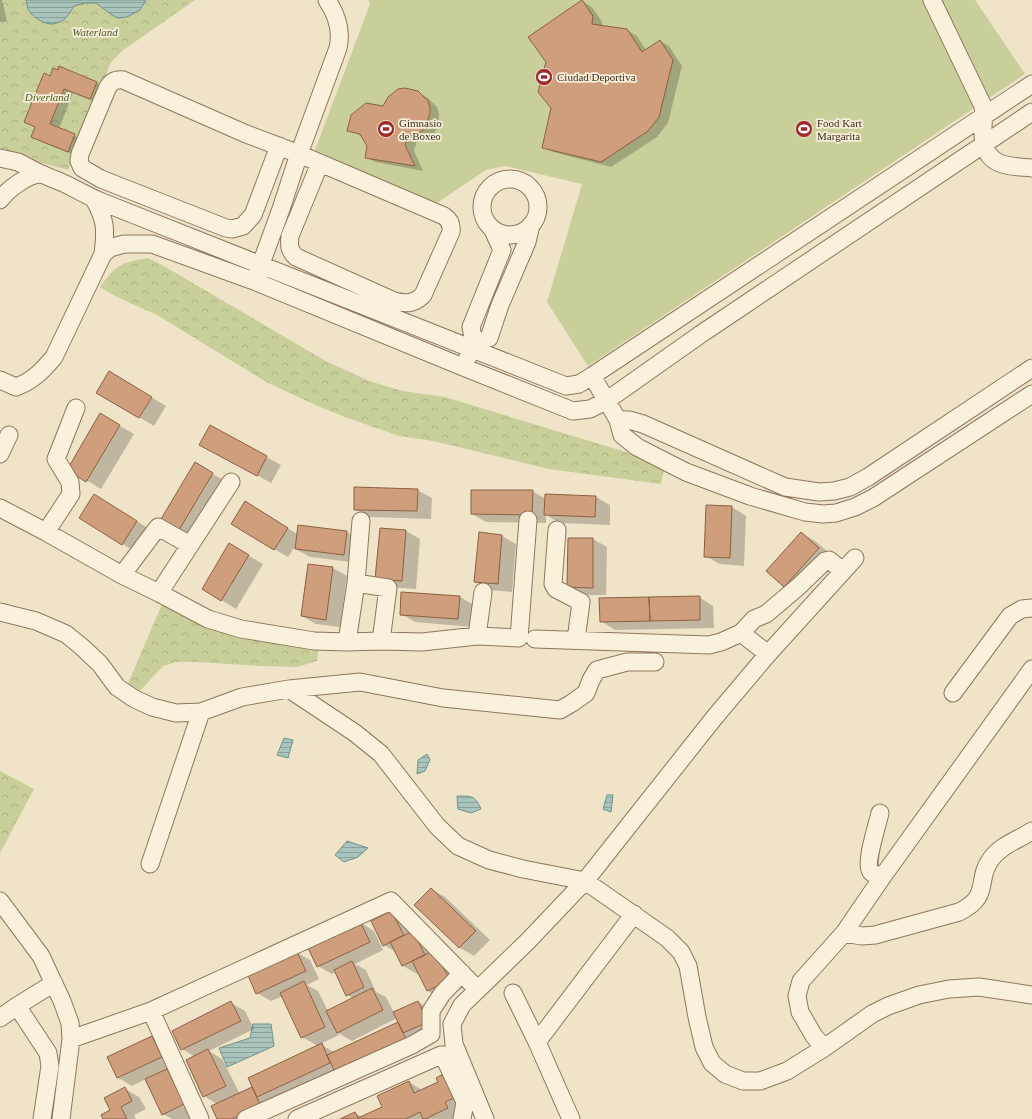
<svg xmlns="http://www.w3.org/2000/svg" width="1032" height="1119" font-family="Georgia,serif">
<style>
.forest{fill:url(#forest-crowns)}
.pitch{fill:#c9cf9b}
.water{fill:url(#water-rules);stroke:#6f938a}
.shadow{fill:#0003;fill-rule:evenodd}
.building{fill:#cf9f7d;stroke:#8d5f41}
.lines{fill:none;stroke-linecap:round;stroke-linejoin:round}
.minor-casing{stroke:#8d765c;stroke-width:19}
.minor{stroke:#faf1dc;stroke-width:17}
.labels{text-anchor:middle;stroke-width:3.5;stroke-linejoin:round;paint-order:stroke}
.park-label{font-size:11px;font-style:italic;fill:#4d5a26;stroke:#f7eed8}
.poi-label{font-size:11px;fill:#3d2e20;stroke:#f7eed8;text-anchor:start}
</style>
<defs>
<pattern id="forest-crowns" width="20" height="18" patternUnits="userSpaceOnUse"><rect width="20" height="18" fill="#c9cf9b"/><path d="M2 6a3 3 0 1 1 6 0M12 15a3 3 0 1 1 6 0" fill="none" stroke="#aeb285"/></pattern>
<pattern id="water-rules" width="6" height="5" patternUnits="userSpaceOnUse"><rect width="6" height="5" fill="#a9c4bc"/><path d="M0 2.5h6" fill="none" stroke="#8ba098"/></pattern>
</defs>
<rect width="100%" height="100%" fill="#f0e4c8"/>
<path class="forest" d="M0 0H195L122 51 111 62 68 170 0 152Z
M148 258 162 265 324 360 369 381 403 391 445 397 626 452 664 469 661 484 549 469 433 441 399 436 348 418 320 407 268 383 157 315 115 296 100 287C117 264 120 263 148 258Z
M165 597 219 620 319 642 317 661 297 667 258 666 197 662H176L163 666 138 693 127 686Z
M0 771 34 789 0 853Z"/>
<path class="pitch" d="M368 0H975L1025 74 588 366 547 302 582 184 505 166 486 170 434 205 315 150 370 4Z"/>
<path class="water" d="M26 0H146L140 10 127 17 118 18 112 15 96 3H85L74 6C71 12 65 21 57 23 47 27 33 18 28 9 27 7 27 3 26 0Z
M284 738 293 740 288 758 277 755Z
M427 754 430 760 425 771 417 774 418 760Z
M607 795H613L611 812 603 809Z
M457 796C471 796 475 795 481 809L471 813 458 809Z
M347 841 368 848 358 857 344 862 335 855Z
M253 1024H271L274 1046 227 1067 219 1048 250 1038Z"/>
<path class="shadow" d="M0 0H2L7 21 0 22Z
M582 1 592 7 602 22V26L627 30 637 36 646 50 660 41 669 46 682 66 668 123 657 137 611 167 553 152 543 147Z
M60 68 97 83 106 88 100 104 73 93 59 129 84 140 77 156 42 142 33 136 36 128 26 122 50 77 58 71Z
M418 92 428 98 437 107 439 113 438 127 435 132 430 137 417 141 414 151 423 171 375 162 366 157 368 146 363 137 349 130 384 107Z
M110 372 166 406 154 426 98 393Z
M101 415 134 434 101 489 68 469Z
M210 426 281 465 271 483 215 452Z
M195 464 227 482 194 538 162 519Z
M417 490 432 498 431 519 369 517 355 509Z
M532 491 546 499V495L596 497 610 505V525L560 523 546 515V523L486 522 472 514Z
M109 504 151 530 137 553 81 518Z
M732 507 746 516 744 566 720 564 705 556Z
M260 511 297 534 298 526 347 532 361 540 359 563 310 557 294 548 288 557 274 549Z
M406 531 420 539 416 589 390 587 376 578Z
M801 533 815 541 833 556 799 595 784 586Z
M480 534 502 536 516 544 512 592 490 590 475 582Z
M593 539 607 547 606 595H583L568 587Z
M244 553 263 564 236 609 203 589Z
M309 565 333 568 347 576 340 627 316 624 302 616Z
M460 597 474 605 472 627 415 622 401 614Z
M699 597 713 606 714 628 615 630 601 621Z
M431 889 445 897 490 940 474 956 460 948 415 905Z
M391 912 449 959 463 988 442 999 428 991 419 973 417 974 403 966 396 952 384 945Z
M360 922 374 931 383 950 355 964 366 970 376 992 386 997 394 1013 418 1002 432 1010 441 1030 416 1041 420 1049 351 1082 338 1074 263 1119H218L217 1104 204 1096 195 1057 182 1049 231 1003 245 1011 254 1029 209 1051 222 1059 240 1094 253 1087 318 1046 302 1037 283 996 271 1001 257 993 296 952 310 960 319 979 307 985 318 991 328 1011 353 998 347 995 336 972 332 974 318 966ZM397 1018 399 1022 334 1052 320 1044 339 1035 338 1033 352 1041Z
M152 1037 167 1045 176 1065 167 1069 181 1078 199 1119H172L163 1114 146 1079 132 1086 117 1077Z
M409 1082 422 1090 459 1083 456 1119H343L355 1113 362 1117 384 1107Z
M125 1089 139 1097 146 1109 134 1115 136 1119H104L112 1110Z"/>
<path class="building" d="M582 0 593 16 592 24 627 29 642 52 660 40 673 60 659 117 648 131 601 162 542 148 551 108 538 92 546 62 528 37Z
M59 66 97 82 90 99 64 89 50 124 75 134 68 152 31 137 35 127 24 122 44 73 50 76 53 68 58 70Z
M405 88 418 91 428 101 430 107V114L425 127 421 132 408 136 405 145 415 166 365 158 367 146 360 134 347 131 351 115 366 103 383 106 388 97 398 89Z
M109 371 152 397 139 418 96 393Z
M100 413 120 425 86 482 67 470Z
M210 425 267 456 257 476 199 445Z
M195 462 213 473 179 530 161 519Z
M354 487 418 489 417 511 354 510Z
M471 490H533L532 515 471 514Z
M94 494 137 521 122 545 79 518Z
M545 494 596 496 595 517 544 515Z
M245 501 288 528 274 550 231 524Z
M706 505 732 506 730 558 704 557Z
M298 525 347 531 344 555 295 549Z
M380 528 406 530 402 581 375 579Z
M479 532 502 535 498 584 474 582Z
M801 532 819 548 784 587 766 571Z
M568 538H593V588L567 587Z
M229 543 249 555 221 601 202 589Z
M308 564 333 567 326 620 301 616Z
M401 592 460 596 458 619 400 615Z
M700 596V620L650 621 649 597Z
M649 597 650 621 600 622 599 598Z
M431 888 476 931 459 948 414 905Z
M391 911 404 935 383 946 371 921Z
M360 921 370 942 317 967 307 946Z
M413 931 425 955 402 966 390 942Z
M296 950 306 971 256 994 247 973Z
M434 950 450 980 427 991 412 961Z
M352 961 364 987 346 996 334 970Z
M304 981 325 1027 301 1038 280 993Z
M372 988 383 1010 337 1033 326 1011Z
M231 1001 241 1021 181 1050 172 1031Z
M418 1001 428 1022 403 1033 393 1012Z
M398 1022 407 1041 336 1074 327 1055Z
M152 1036 162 1057 117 1078 107 1057Z
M322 1043 330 1063 257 1097 248 1078Z
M208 1049 226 1086 203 1097 186 1060Z
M167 1069 184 1104 162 1115 145 1079Z
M445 1073 456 1097 445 1102 448 1108 425 1119H423L420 1112 406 1119H340L355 1112 358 1118 382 1107 377 1096 409 1081 414 1093 438 1082 436 1078Z
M125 1087 132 1101 121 1107 127 1119H103L101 1115 110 1110 104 1098Z
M252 1087 261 1106 232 1119H217L211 1106Z"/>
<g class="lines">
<defs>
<path id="minor" d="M932 0 983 106C985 118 981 131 984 143 989 168 1012 166 1032 168
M279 146 253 215 243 226 232 229 226 228 101 179 82 168 79 161 80 154 107 89C110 83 114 79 123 80L244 133 299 154 444 216C450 220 452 225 451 232L423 295C414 304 406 304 394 301L296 257C289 251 289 245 290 236L320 163
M0 158 18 162 41 174
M482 207a28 28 0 1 1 56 0a28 28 0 1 1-56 0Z
M0 200C7 190 29 173 42 174 45 175 48 177 51 178 69 184 84 195 102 202L566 386 579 384 592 376 1032 84
M103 254 110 248 124 244H152L254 281 463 367 573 411 590 409 606 401 701 334 1032 112
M257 275 281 209 299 154 338 48C342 31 337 15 327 0
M474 343 489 338 500 305 527 242 531 225
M468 357 474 343 471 327 502 250 492 228
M592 376 618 420 622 435 637 447 686 472 750 496 805 512 823 514 836 513 855 507 873 498 1032 394
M0 380 16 387C33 381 43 370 54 357L103 254C106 229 106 221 94 199
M618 420H629L643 424 785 487 819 492 834 491 850 487 868 477 1032 368
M0 454 9 435
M0 508 46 532 122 575 159 593 208 619 241 629 314 641 347 642 381 641 422 642 477 636 519 638 528 520
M557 530 553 584 556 589 581 602 576 640
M46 532 71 494 70 482 56 459 76 408
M122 575 158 527 190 545
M356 583 388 588 381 641
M159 593 231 482
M0 612 36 621 66 634 82 647 100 664 117 687 133 698 152 707 176 713 201 712 242 697 289 689 360 682 443 698 560 710 572 703 586 693 591 680 597 670 627 662H655
M741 633 768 654
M477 636 483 592
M535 639 709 645 721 642 741 633 754 619 766 614 798 587 825 561 829 560 843 571
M347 642 356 583 361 521
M289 689 355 733 381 754 437 826 458 846 489 860 523 869 585 881 667 938 681 952 688 966 697 1017 704 1047 712 1063 725 1074 743 1081H760L787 1071 824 1048 872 1014 888 1006 919 995 949 989 979 987 1032 995
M953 693 1010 616 1022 609 1032 608
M880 813C878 823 864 864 871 872 874 875 879 875 883 876
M150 864 201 712
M0 901 41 956 62 1001 70 1023 71 1039 61 1119
M844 933 862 936 875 935 959 912C992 896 975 880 991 859 1001 845 1018 840 1032 831
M513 993 537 1042 571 1119
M17 1006 48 1053 50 1066 42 1119
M151 1011 200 1119
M0 1018 17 1006 54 983
M71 1039 151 1011 391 901 477 989
M537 1042 634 914
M824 1048 814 1036 800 1012 797 996 801 981 844 933 883 876 1032 669
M246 1119 412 1045 431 1034V1011L442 994 462 973
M297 1119 441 1055H443L465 1102 462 1119
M485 1119 454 1044 452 1024 462 1005 528 941 585 881 714 718 768 654 855 558"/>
</defs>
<use href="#minor" class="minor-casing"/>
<use href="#minor" class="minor"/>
</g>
<defs>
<symbol id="stadium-disc" viewBox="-11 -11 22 22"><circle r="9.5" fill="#9e2a2b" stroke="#f7eed8"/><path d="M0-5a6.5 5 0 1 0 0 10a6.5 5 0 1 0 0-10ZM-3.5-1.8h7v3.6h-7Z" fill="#fff"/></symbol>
</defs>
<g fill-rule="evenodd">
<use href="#stadium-disc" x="534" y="67" width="20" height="20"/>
<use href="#stadium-disc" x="376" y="119" width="20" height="20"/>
<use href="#stadium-disc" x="794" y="119" width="20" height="20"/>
</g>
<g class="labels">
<g class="park-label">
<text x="95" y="36">Waterland</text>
<text x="47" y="101">Diverland</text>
</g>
<g class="poi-label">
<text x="557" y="81">Ciudad Deportiva</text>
<text x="399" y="127">Gimnasio<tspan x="399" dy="13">de Boxeo</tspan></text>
<text x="817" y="127">Food Kart<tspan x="817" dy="13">Margarita</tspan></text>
</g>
</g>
</svg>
